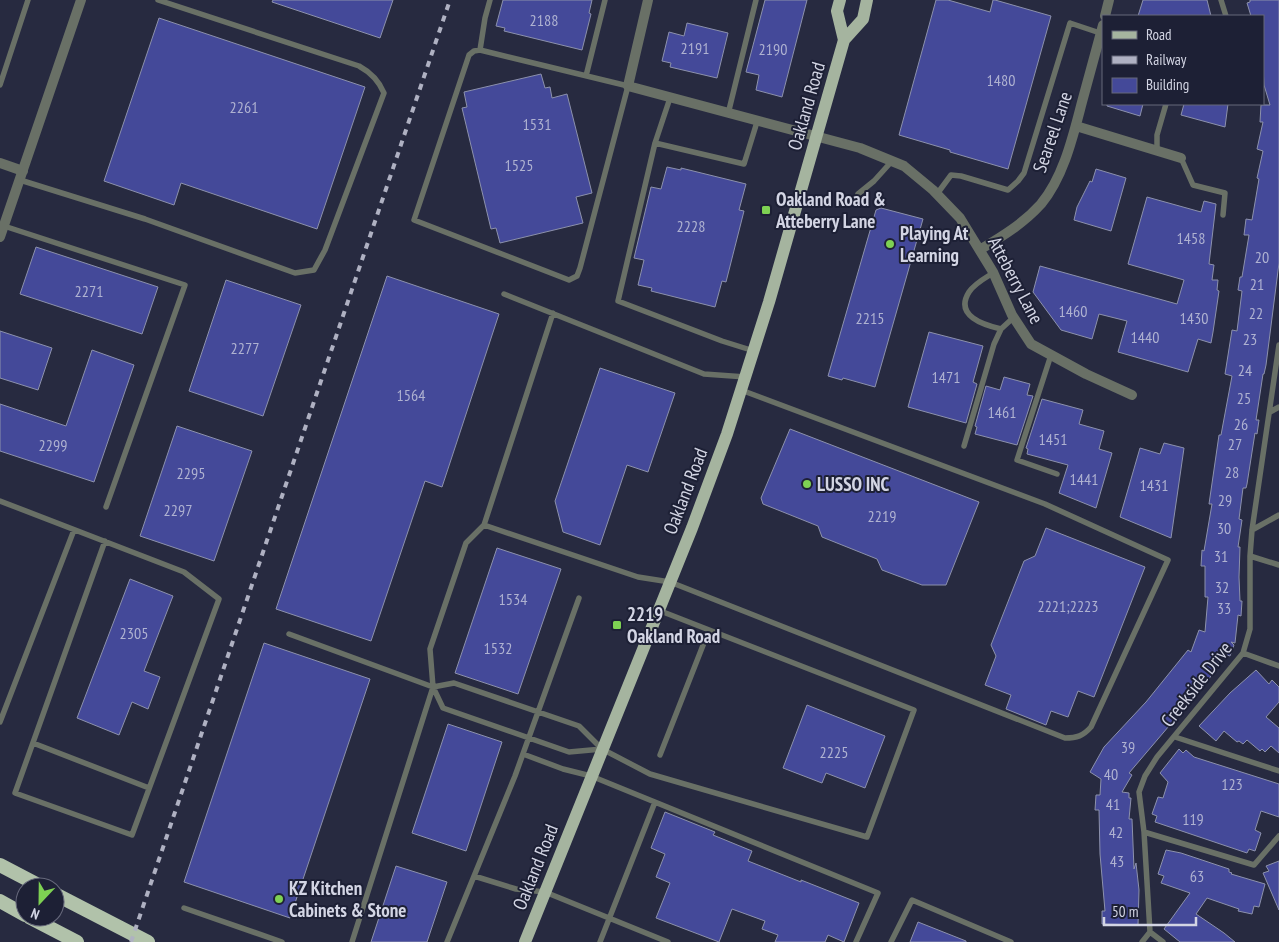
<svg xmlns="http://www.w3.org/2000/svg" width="1279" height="942" font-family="'PT Sans Narrow',sans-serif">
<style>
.building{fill:#444999;stroke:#8c91ac}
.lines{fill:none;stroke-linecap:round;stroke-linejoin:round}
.service{stroke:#697066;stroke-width:5.5}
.minor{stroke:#697066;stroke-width:10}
.tertiary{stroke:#697066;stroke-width:10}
.primary{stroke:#a5b49f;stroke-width:12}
.trunk{stroke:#b1c2aa;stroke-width:14}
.rail{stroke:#afb1c2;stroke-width:4;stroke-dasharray:6 6;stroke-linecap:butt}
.poi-dot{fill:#7ed153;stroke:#1d2035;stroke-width:2}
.labels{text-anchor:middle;stroke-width:4;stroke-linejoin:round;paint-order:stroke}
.number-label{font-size:16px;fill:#afb2d1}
.street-label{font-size:19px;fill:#d3d5e4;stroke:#1d2035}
.poi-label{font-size:19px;font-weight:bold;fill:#d3d5e4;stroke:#1d2035;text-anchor:start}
</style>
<rect width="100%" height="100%" fill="#272a40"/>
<path class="building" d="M273 0H393L380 38 272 2Z
M503 0H592L589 13 591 14 582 50 504 31 505 28 496 26Z
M765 0H807L782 97 756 90 759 75 746 72Z
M936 0H948L990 12 993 0H995L1051 16 1008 169 950 152V150L899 135Z
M1143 0H1207L1211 16H1138Z
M1250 0H1279V263L1266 365 1264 374H1263L1256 420H1259L1257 434 1255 433 1247 484 1246 488H1243L1239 519 1242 520 1238 547H1240L1239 577 1240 601H1242L1241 616 1238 615 1235 643 1231 642 1234 645 1230 656 1224 654 1209 679 1129 773 1132 775 1122 792 1129 793V798H1131L1129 819H1132L1134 869 1136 863 1139 890 1138 925 1102 924V911H1105L1100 854 1099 810H1095L1096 795H1100L1101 779 1090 772 1104 747 1146 702 1188 650 1191 652 1199 630 1205 632 1208 597H1205V566H1201L1202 550 1204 551 1212 504H1209L1219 435H1221L1232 376 1225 374 1232 330 1237 331 1242 291 1238 290 1240 277H1242L1249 235H1244L1246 219 1252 220 1259 179 1257 178 1263 151 1257 149 1263 122H1260L1261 105H1270L1264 85 1263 67V16H1251L1247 3 1250 2Z
M159 18 365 87 317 229 181 183 174 205 104 181Z
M687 23 728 33 717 78 670 67 671 63 662 61 669 32 684 36Z
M541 74 545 88 550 87 552 98 567 94 592 193 576 197 583 223 500 243 496 228 491 229 462 108 467 107 464 92Z
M1107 104H1143L1140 116 1107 106Z
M1184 104H1228L1225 127 1181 115Z
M667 167 681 170V168L746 184 739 210 744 211 726 282 722 281 715 307 651 291 652 288 638 285 644 260 634 258 651 187 661 189Z
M1096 169 1126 178 1111 231 1074 220 1077 207 1090 181 1092 182Z
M1147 197 1201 212 1204 201 1216 204 1209 264 1214 265 1212 280H1218L1217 290 1219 291 1213 332 1211 343 1198 339 1188 372 1118 352 1127 321 1099 314 1092 339 1061 330 1033 292 1040 266 1177 304 1184 280 1128 264Z
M881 208 923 219 875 387 843 378 842 380 828 376 876 210Z
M36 247 158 287 142 334 20 294Z
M387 276 499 314 442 487 425 481 371 641 276 609Z
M226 280 301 305 263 416 189 391Z
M0 331 52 348 38 390 0 378Z
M929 332 983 346 973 382 977 384 966 423 908 407Z
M92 350 134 365 94 482 0 451V404L66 426Z
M600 368 675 393 648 472 627 465 600 545 563 532 555 501Z
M1004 377 1030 384 1027 395 1033 396 1017 445 975 434 977 427 975 426 986 386 1000 390Z
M1042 399 1083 410 1079 424 1104 431 1099 449 1112 453 1096 508 1059 493 1068 465 1027 454 1028 449 1026 448Z
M177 426 252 451 214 561 140 536Z
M790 429 979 502 946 585H922L882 570 877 559 822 537 818 526 763 504 761 498Z
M1164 443 1184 448 1171 538 1120 517 1140 448 1160 454Z
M1046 528 1145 567 1094 697 1078 691 1068 717 1051 711 1046 725 1006 709 1011 695 985 685 996 656 991 645 1024 561 1035 556Z
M497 548 561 569 518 694 455 673Z
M130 579 173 596 144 671 160 677 148 709 132 702 119 735 77 718Z
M264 643 370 679 290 918 184 882Z
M1256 670 1269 684 1272 680 1279 687V702L1266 717 1279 728V753L1271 746 1265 752 1262 749 1260 751 1247 740 1243 744 1239 741 1237 742 1224 731 1216 741 1199 726 1230 693Z
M807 705 885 736 865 788 826 773 822 783 783 768Z
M448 724 502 742 466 851 412 833Z
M1179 749 1183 753 1186 750 1194 757 1279 784V817L1261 811 1255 830 1261 833 1255 851 1249 849 1247 853 1155 822 1157 816 1152 814 1158 797 1163 798 1168 782 1160 773Z
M665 812 715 832 713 835 752 851 748 861 801 882V880L859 903 844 942 828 935 825 942H775L778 935 762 929 765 921 732 909 719 942 656 918 670 883 656 877 665 854 651 848Z
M1166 850 1181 853 1229 869V872L1232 873 1231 874 1265 884 1259 907 1254 906 1252 914 1238 911 1239 909 1207 898 1196 914 1224 933 1235 942H1180L1164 929 1190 893 1161 883 1164 876 1158 874Z
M1279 861V910L1263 873 1269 871 1266 866Z
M396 866 447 882 427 942H371Z
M918 922 966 941V942H910Z"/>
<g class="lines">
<path class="service" d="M1221 0 1226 16
M480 50 628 86 580 268 577 276 569 280 414 220 469 55 474 51Z
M480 50 485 18 490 0
M586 76 605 0
M0 85 28 0
M670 98 655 143 618 301 722 341 754 351
M728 114 756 0
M655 143 744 164 757 122
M1157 151V135L1166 104
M1181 158 1193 185 1225 193 1223 215
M20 180 145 219 295 273 314 270 325 250 384 93C379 81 370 72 359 66L158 0
M858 194 874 181 892 161
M937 194 951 175 961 176 1008 190 1018 181 1024 173 1070 23 1100 33
M4 226 185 285 106 507
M993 273C985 278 974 284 969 292 954 316 984 325 1001 329
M504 294 704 374 746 377
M1051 355 1017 460 1057 474
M1270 412 1279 407
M964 446 994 344 1001 329 1013 318
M0 501 184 572 219 599 132 835 15 793 105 541
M484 525 638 577 670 582 1065 738C1077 738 1083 736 1091 727L1168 560 1045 504 741 390
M1252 530 1279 515
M1250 556 1279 565
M289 634 433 687 454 683 579 726 602 749 650 774 867 837 914 710 658 610
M1243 653 1279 666
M433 687 443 708 569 752 602 749
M0 722 74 530
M1175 737 1279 771
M33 743 149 788
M523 754 563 769 591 776 878 893 856 942
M660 755 709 630
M1144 832 1254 865 1279 836
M474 876 516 889 545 892 668 942
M184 908 282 942
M1150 932 1163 942
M352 942 433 687 430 649 466 543 484 525 553 313
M447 942 515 776 579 598
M600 942 655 802
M891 942 912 900 1011 942
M1142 942 1150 932 1144 832 1139 792 1145 776 1157 757 1243 653 1250 629V556L1252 530 1279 345"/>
<path class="minor" d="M648 0 628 86 860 148 904 166 933 190 960 218 993 272 1012 315 1031 344 1086 374 1132 395
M1105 16 1109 0
M1076 126 1181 158
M981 249C1003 236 1024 223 1041 204 1064 176 1073 136 1082 102 1089 76 1096 51 1103 25"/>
<path class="tertiary" d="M0 163 23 171
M0 237 81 0"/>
<path class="primary" d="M840 0 837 11 844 40
M525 942 692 528 727 434 769 302 844 40 863 19 867 0"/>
<path class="trunk" d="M0 865 42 887
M55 894 148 942
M0 901 25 915
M29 917 77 942"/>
<path class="rail" d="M131 942 450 0"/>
</g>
<g class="poi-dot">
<rect x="761" y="205" width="10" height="10" rx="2.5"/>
<circle cx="890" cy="244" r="5"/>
<circle cx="807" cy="484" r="5"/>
<rect x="612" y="620" width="10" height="10" rx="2.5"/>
<circle cx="279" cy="899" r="5"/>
</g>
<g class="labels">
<g class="number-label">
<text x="544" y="26">2188</text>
<text x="695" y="54">2191</text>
<text x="773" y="55">2190</text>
<text x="1001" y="86">1480</text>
<text x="244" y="113">2261</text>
<text x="537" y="130">1531</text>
<text x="519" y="171">1525</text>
<text x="691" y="232">2228</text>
<text x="1191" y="244">1458</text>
<text x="1262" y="263">20</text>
<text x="1257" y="290">21</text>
<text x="89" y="297">2271</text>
<text x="1073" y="317">1460</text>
<text x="1256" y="319">22</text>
<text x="870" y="324">2215</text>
<text x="1194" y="324">1430</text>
<text x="1145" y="343">1440</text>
<text x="1250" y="345">23</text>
<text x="245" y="354">2277</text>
<text x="1245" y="376">24</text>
<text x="946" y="383">1471</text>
<text x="411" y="401">1564</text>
<text x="1244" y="404">25</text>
<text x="1002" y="418">1461</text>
<text x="1241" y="430">26</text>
<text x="1053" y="445">1451</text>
<text x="1235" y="450">27</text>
<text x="53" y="451">2299</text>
<text x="1232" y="478">28</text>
<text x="191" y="479">2295</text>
<text x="1084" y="485">1441</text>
<text x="1154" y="491">1431</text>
<text x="1225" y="506">29</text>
<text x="178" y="516">2297</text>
<text x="882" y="522">2219</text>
<text x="1224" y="534">30</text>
<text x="1221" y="562">31</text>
<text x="1222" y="593">32</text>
<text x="513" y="605">1534</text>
<text x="1068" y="612">2221;2223</text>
<text x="1224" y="614">33</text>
<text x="134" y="639">2305</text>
<text x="498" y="654">1532</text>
<text x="1128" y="753">39</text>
<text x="834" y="758">2225</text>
<text x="1111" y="780">40</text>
<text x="1232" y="790">123</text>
<text x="1113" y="810">41</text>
<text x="1193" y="825">119</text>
<text x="1116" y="838">42</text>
<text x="1117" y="867">43</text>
<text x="1197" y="882">63</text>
</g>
<g class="street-label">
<text transform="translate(806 106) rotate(-74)" y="7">Oakland Road</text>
<text transform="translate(1052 132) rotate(-71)" y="7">Seareel Lane</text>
<text transform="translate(1016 280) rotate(62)" y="7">Atteberry Lane</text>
<text transform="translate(685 491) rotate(-69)" y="7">Oakland Road</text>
<text transform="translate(1196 684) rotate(-52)" y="7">Creekside Drive</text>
<text transform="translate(535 867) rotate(-68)" y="7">Oakland Road</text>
</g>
<g class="poi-label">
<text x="776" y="206">Oakland Road &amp;<tspan x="776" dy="22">Atteberry Lane</tspan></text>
<text x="900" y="240">Playing At<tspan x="900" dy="22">Learning</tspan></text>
<text x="817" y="491">LUSSO INC</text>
<text x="627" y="621">2219<tspan x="627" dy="22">Oakland Road</tspan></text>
<text x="289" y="895">KZ Kitchen<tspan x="289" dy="22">Cabinets &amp; Stone</tspan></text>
</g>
</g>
<rect x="1102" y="15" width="162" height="90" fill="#1d2035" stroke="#66687b"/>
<rect x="1112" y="31" width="25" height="8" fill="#a5b49f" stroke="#66687b"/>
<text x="1146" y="40" font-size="15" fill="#d3d5e4">Road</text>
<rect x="1112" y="56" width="25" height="8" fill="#afb1c2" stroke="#66687b"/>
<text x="1146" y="65" font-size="15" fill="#d3d5e4">Railway</text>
<rect x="1112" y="78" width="25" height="15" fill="#444999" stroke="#66687b"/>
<text x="1146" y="90" font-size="15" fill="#d3d5e4">Building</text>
<g transform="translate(40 902) rotate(202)"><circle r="24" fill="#1d2035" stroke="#66687b"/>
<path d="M0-4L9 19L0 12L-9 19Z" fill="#7ed153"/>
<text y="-8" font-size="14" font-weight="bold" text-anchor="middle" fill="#d3d5e4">N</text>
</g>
<path d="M1104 917v8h92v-8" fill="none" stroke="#d3d5e4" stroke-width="2.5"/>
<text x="1112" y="917" font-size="15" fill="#d3d5e4" stroke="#1d2035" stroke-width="4" paint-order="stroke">50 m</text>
</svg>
